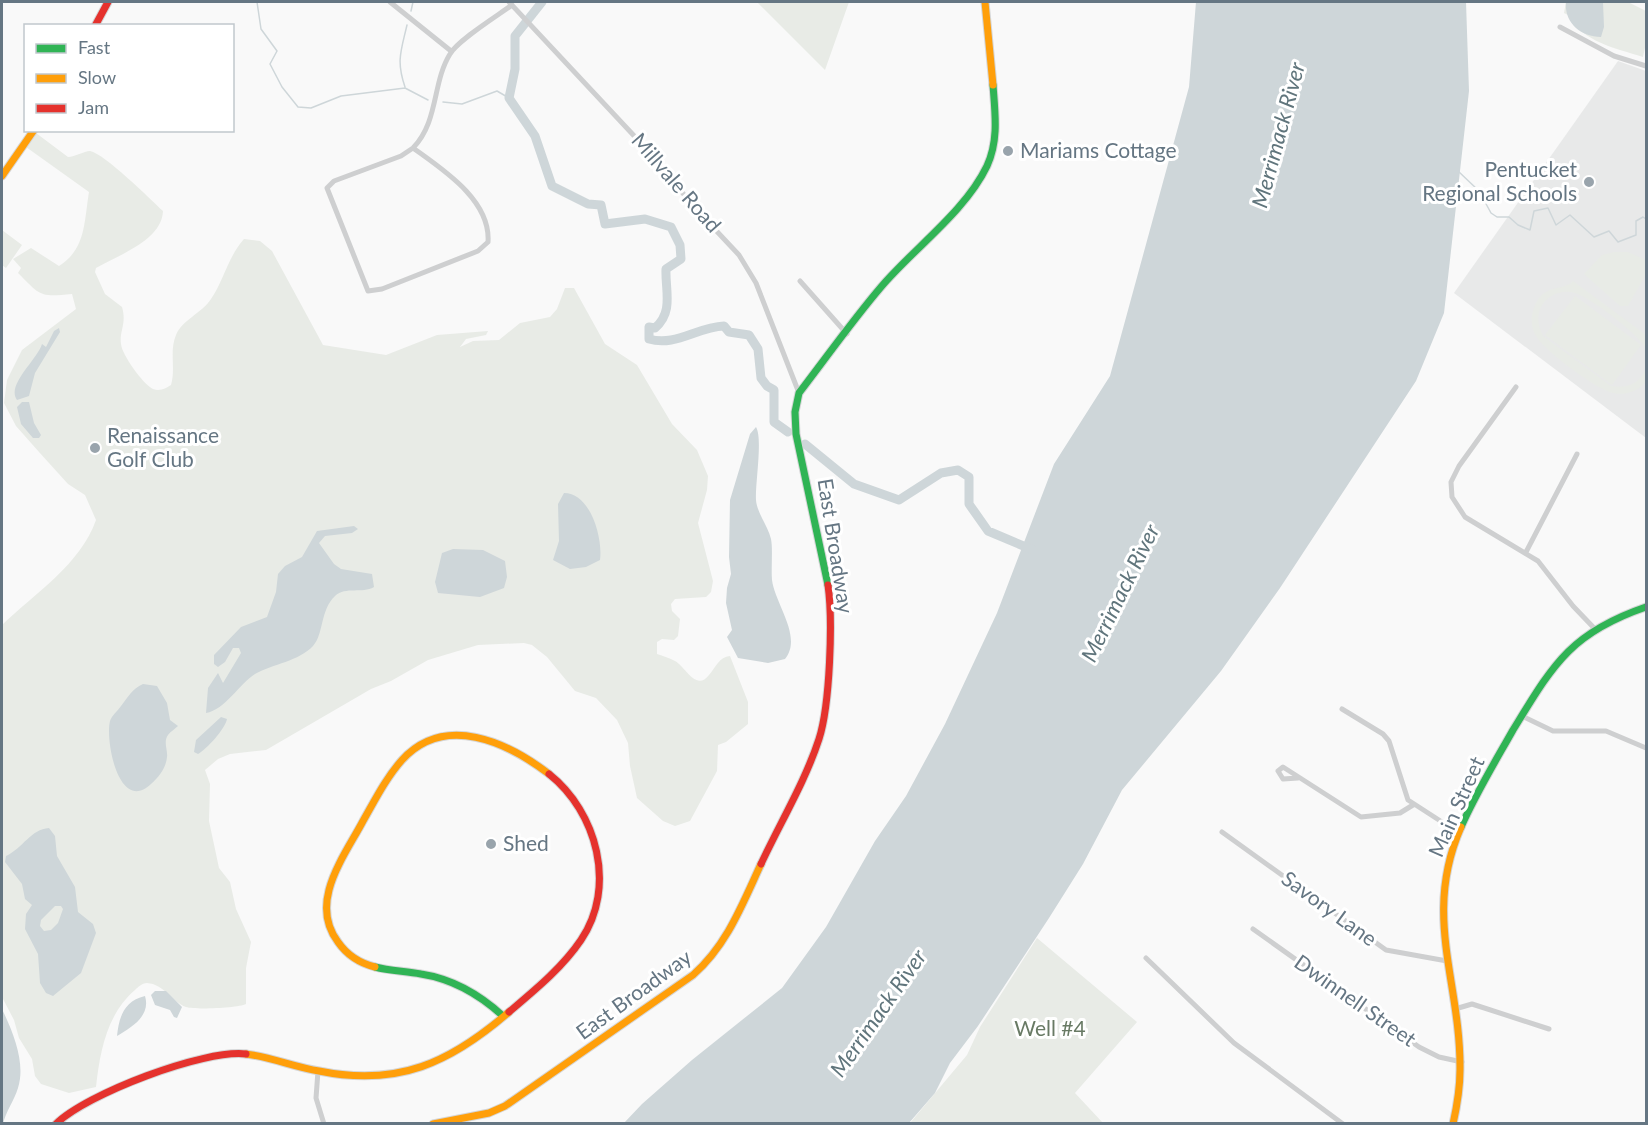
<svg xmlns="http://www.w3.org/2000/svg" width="1648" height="1125" font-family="Lato,sans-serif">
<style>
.built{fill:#e8e9e9}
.green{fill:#e8ebe6}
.water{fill:#ced6d9;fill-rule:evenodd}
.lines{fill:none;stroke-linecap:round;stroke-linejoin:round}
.stream{stroke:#ced6d9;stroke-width:1.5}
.river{stroke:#ced6d9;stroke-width:9}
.fast-casing{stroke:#d5d6d7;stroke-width:9}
.slow-casing{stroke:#d5d6d7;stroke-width:9}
.jam-casing{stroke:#d5d6d7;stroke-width:9}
.street{stroke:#cecfd0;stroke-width:5}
.fast{stroke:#30b455;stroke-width:7}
.slow{stroke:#ff9f0a;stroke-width:7}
.jam{stroke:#e5322d;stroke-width:7}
.poi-dot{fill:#99a4ac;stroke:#fff;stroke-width:2}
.labels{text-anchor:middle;stroke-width:6;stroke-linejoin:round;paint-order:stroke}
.poi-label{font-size:21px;fill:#657683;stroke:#fff;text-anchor:start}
.street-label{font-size:21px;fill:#657683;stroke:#fff}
.park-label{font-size:21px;fill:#687a64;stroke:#fff}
.water-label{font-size:22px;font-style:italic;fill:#60757c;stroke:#fff}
</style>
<rect width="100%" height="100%" fill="#f9f9f9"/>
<path class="built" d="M1618 61 1646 71V438L1454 293Z"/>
<path class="green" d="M757 2H849L825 70Z
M1566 2H1628L1646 11V43L1643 57C1615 48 1583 42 1568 15L1564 13Z
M36 133 68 157C75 157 84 151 90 151 105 154 150 199 163 211 162 240 119 255 96 268L95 272 105 294 122 307C127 324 119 331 121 344 122 355 143 384 153 389 160 392 166 388 171 385 176 368 169 352 176 335 182 320 202 313 211 299 224 280 228 257 244 239L260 241 272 251 323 345 386 355 437 335 488 331 486 335 466 339 460 347 473 341 499 340 520 323 550 317 557 309 565 288H574L605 344 637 365 672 424 697 450 708 476 707 490 698 523 713 581 711 592 706 597 675 599 671 604 672 611 680 619 678 636 674 640 662 639 657 642V654C663 656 670 658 675 661 685 666 696 692 709 675 716 667 719 657 730 656L748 702V724L726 742 718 745 717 771 690 821 675 826 663 821 637 798 630 766 628 743 617 720 596 698 575 691 547 657 532 645 524 643 478 645 428 660 391 681 371 689 266 750 230 754 218 759 205 770 210 784 209 821 219 868 230 882 236 909 251 942 246 968V1004C238 1008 195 1010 186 1007 172 1002 164 984 147 983 142 983 138 987 135 990 107 1014 100 1051 96 1087L69 1093 41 1084 35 1076 32 1059 19 1038 14 1020 2 997V625C34 594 81 564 96 520L85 495 68 484 39 452 16 426 4 403 7 380 22 350 76 309 72 294C39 297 41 296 18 273L21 268 13 259 31 248 59 266C86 249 84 222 89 192L26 147Z
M2 230 22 245 6 268 2 265Z
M1615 252H1628L1646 260V274L1628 306H1620L1584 274 1602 255Z
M1573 281 1646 335V349C1640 335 1590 297 1575 293 1563 289 1549 294 1542 305 1536 315 1538 326 1543 336L1611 386C1627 389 1639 384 1646 369V382C1637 391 1626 396 1613 393 1597 390 1547 352 1538 339 1531 330 1530 318 1534 308 1543 282 1564 292 1573 281Z
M1575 296 1641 345 1612 385 1545 335Z
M1037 938 1137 1022 1075 1093 1103 1123H910L967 1055 980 1027Z"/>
<path class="water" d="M1196 2H1466L1469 91 1444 313 1416 381 1280 588 1221 671 1122 790 1083 864 1049 918 978 1026 950 1063 935 1093 909 1123H624L642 1104 692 1060 782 988 826 927 875 841 906 796 945 724 997 613 1054 464 1110 376 1189 87Z
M1566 2H1603L1604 27 1601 37C1580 37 1564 22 1566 2Z
M59 328 60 332 35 373 29 396 17 400C6 385 37 360 42 344L46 347 54 331Z
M22 402H29L34 423 41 435 39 438H33L21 424 17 407Z
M756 427C763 438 755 484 756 500 757 513 768 526 771 539 773 549 771 568 772 580 775 604 803 637 785 659L768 663 738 658 727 637 732 630 726 603 727 588 731 574 729 557 730 500 750 434Z
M564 493C591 493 603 539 600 560L586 567 570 569 553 560 559 541 558 504Z
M354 526 358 529 352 533 325 536 319 543 334 564 341 569 372 574 374 587C362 594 346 586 335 596 320 610 324 634 313 646 299 661 273 664 255 674 240 683 225 710 206 713L208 688 218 673 223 683 241 653 239 648H233L225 662 218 667 214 664V655L241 627 267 617 276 592 278 574 285 566 302 557 317 531Z
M453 549 483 550 505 561 507 577 504 588 480 597 438 593 435 582 442 553Z
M143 684 157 686 167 703 170 720 178 726C175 729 171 731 168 735 163 742 168 750 167 757 166 768 159 777 151 784 119 814 105 741 110 721 112 715 117 712 121 706 128 697 132 689 143 684Z
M221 717 227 719C225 729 207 749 198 754L194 752 196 740Z
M49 828 55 836 57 856 75 887 78 912 93 924 96 933 81 973 53 996 46 993 40 983 38 954 25 929 26 914 32 905 25 899 22 884 5 862 6 856C23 848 31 829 49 828ZM55 906H61L63 909 58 923 51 930 44 931 40 926 41 920Z
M155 991H166L182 1007 177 1018 174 1017 170 1010 155 1005 151 995Z
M145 996C151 1016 132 1027 117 1036 119 1017 124 1001 145 996Z
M2 1009C13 1032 26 1063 18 1088 14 1101 6 1111 3 1124Z"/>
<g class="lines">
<path class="stream" d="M257 2 261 29 277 51 270 64 282 87 298 107 311 108 341 96 405 88 428 100
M411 11 413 2
M405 87C396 61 401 51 407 25
M443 102 462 104 497 91 509 98
M1458 171 1479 191 1491 213 1497 217H1509L1518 225 1530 230 1534 211 1548 208 1556 225 1570 215 1594 237 1609 231 1618 242 1636 235V221L1643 217 1646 219"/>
<path class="river" d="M542 2 515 36V69L509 98 535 136 552 186 588 204 601 205 605 224 645 219 671 227 680 245 681 259 666 269C665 290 674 312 655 328L649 327V339C675 347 697 327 724 326L729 332 749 335 758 349 761 378 767 386 774 390V422L788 432
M805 444 854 484 899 500 941 473 958 470 969 477V504L988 531 1033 550"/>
<defs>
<path id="fast" d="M828 585 796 434 795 412 799 393C826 358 852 321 881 287 913 249 965 212 987 166 999 140 995 113 993 85
M1461 827C1476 793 1495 762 1513 730 1553 665 1570 633 1646 607
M375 967C390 971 406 971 421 974 453 979 479 994 503 1016"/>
<path id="slow" d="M985 2 993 85
M2 176 34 130
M375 967C359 963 347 955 338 942 308 902 344 857 363 821 375 800 386 778 402 760 445 713 507 742 549 774
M246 1054C271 1057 294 1067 319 1071 398 1087 450 1063 509 1012
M433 1124 489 1113 505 1106 693 975C727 945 742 905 761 864
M1453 1124C1457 1106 1460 1088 1460 1070 1461 982 1422 916 1461 827"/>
<path id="jam" d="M95 26 108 2
M761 864C780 823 805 782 819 739 830 705 833 620 828 585
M509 1012C535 990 562 968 581 940 617 887 597 812 549 774
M56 1124C86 1094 204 1049 246 1054"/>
</defs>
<use href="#fast" class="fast-casing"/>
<use href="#slow" class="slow-casing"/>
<use href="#jam" class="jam-casing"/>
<path class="street" d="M390 2 451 51
M509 2 652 155 694 207 739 255 756 283 799 393
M1560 27 1614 56 1646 66
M413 148 401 156 334 181 327 188 368 291 382 289 478 251 488 242C491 200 442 169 413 148 439 121 432 83 450 54 458 40 497 16 512 5
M800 281 847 334
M1516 387 1459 466 1451 482 1452 497 1465 517 1538 561 1573 606 1595 629
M1526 552 1577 454
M1342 709 1383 734 1389 741 1408 800 1459 833
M1522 716 1553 731H1606L1646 748
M1298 778 1283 779 1278 771 1283 767 1361 817 1400 813 1413 805
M1222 832 1386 950 1447 961
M1253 929 1419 1047 1439 1057 1462 1062
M1146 958 1234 1043 1343 1124
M1455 1009 1472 1004 1549 1029
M318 1071 316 1098 324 1124"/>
<use href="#fast" class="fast"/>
<use href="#slow" class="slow"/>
<use href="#jam" class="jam"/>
</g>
<g class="poi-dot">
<circle cx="1008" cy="151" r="6"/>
<circle cx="1589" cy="182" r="6"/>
<circle cx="95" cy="448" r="6"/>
<circle cx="491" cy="844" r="6"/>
</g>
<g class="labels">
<g class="poi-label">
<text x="1020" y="158">Mariams Cottage</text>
<text x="1577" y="177" text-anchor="end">Pentucket<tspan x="1577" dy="24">Regional Schools</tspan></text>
<text x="107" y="443">Renaissance<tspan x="107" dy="24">Golf Club</tspan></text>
<text x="503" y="851">Shed</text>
</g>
<g class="street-label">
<text transform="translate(676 183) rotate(49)" y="7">Millvale Road</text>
<text transform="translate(835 546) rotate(81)" y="7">East Broadway</text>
<text transform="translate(1457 807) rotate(-66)" y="7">Main Street</text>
<text transform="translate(1329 909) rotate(36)" y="7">Savory Lane</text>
<text transform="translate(634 995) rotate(-36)" y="7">East Broadway</text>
<text transform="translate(1355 1001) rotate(35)" y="7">Dwinnell Street</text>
</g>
<g class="park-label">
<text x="1050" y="1036">Well #4</text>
</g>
<g class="water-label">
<text transform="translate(1278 135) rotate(-75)" y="8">Merrimack River</text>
<text transform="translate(1120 593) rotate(-64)" y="8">Merrimack River</text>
<text transform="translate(878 1013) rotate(-55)" y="8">Merrimack River</text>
</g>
</g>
<rect width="1648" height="1125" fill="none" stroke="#657683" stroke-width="6"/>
<rect x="24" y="24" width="210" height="108" fill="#ffffff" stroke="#c1c8cd" stroke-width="1.5"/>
<rect x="36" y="44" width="30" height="9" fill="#30b455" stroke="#c1c8cd" stroke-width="1.5"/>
<text x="78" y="54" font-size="18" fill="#657683">Fast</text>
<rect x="36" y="74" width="30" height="9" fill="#ff9f0a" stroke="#c1c8cd" stroke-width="1.5"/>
<text x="78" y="84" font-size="18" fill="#657683">Slow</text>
<rect x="36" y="104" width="30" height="9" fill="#e5322d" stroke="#c1c8cd" stroke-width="1.5"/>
<text x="78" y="114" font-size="18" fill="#657683">Jam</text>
</svg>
